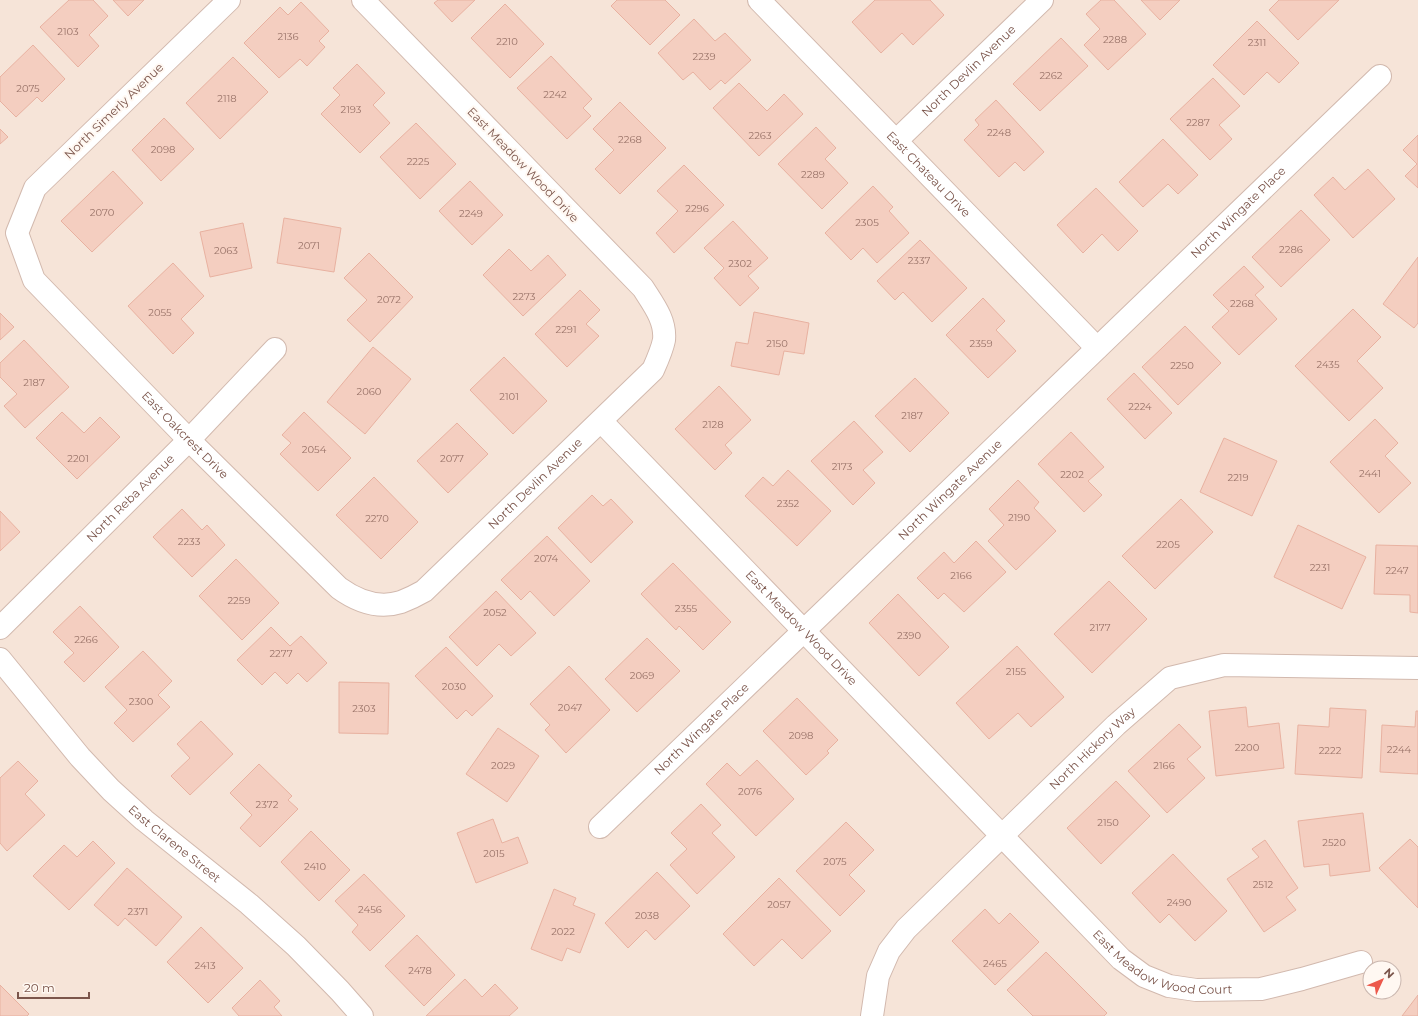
<svg xmlns="http://www.w3.org/2000/svg" width="1418" height="1016" font-family="Montserrat,sans-serif">
<style>
.residential{fill:#f6e4d8;fill-rule:evenodd}
.building{fill:#f4cec0;stroke:#e8b1a0}
.lines{fill:none;stroke-linecap:round;stroke-linejoin:round}
.minor-casing{stroke:#d2b9ae;stroke-width:24}
.minor{stroke:#fff;stroke-width:22}
.labels{text-anchor:middle;stroke-width:4;stroke-linejoin:round;paint-order:stroke}
.number-label{font-size:10px;fill:#997368}
.street-label{font-size:12px;fill:#7b554b;stroke:#fff8f2}
</style>
<rect width="100%" height="100%" fill="#fdf3ea"/>
<path class="residential" d="M0 0H1418V1016H0ZM1370 968H1394V992H1370Z"/>
<path class="building" d="M69 0H93L108 16 89 35 99 46 78 67 40 27Z
M113 0H144L128 16Z
M438 0H475L452 22 434 3Z
M617 0H665L680 15 650 45 611 6Z
M875 0H930L944 15 913 45 902 33 881 53 852 22Z
M1101 0H1114L1146 34 1108 70 1084 45 1100 29 1086 14Z
M1141 0H1180L1160 20Z
M1279 0H1339L1298 40 1269 10Z
M301 2 329 31 319 41 325 47 307 66 300 59 279 78 244 43 280 7 288 15Z
M505 4 544 44 510 78 471 38Z
M694 19 715 41 725 33 751 60 725 84 721 80 710 90 693 72 683 80 658 53Z
M1257 21 1299 63 1279 83 1267 72 1244 95 1213 65Z
M1061 38 1088 66 1040 111 1013 84Z
M33 45 65 79 42 102 37 97 16 117 0 101V77Z
M551 56 592 99 583 108 591 116 567 139 517 88Z
M233 57 268 92 220 139 186 103Z
M357 64 385 93 373 105 390 123 360 153 321 114 340 95 333 88Z
M1213 78 1240 106 1219 125 1232 139 1210 160 1170 119Z
M739 83 767 111 784 94 803 114 759 156 713 108Z
M996 100 1044 152 1024 171 1015 162 999 177 964 140 979 125 975 120Z
M620 102 666 148 620 194 595 169 614 150 593 129Z
M164 118 194 149 161 181 132 150Z
M416 123 456 164 420 199 380 157Z
M816 127 836 148 825 159 848 183 822 209 778 164Z
M0 129 8 137 0 144Z
M1418 135V188L1405 176 1417 164 1403 150Z
M1163 139 1198 175 1178 194 1168 184 1143 207 1119 182Z
M684 165 724 205 674 253 656 233 678 211 657 191Z
M1368 169 1395 199 1353 238 1314 195 1333 177 1345 190Z
M113 171 143 203 92 252 61 221Z
M470 181 503 215 472 245 439 211Z
M873 186 893 207 889 211 909 233 877 263 863 248 851 260 825 233Z
M1096 188 1138 231 1118 251 1102 234 1083 253 1057 225Z
M1301 210 1330 240 1281 287 1252 257Z
M284 218 341 228 334 272 277 263Z
M733 221 768 258 748 276 759 288 740 306 714 278 724 268 704 248Z
M243 223 252 268 210 277 200 232Z
M920 240 967 288 932 322 903 292 895 300 877 281Z
M509 249 531 271 548 255 566 275 523 316 483 275Z
M369 253 413 297 370 342 347 320 367 300 344 278Z
M1418 257V323L1414 328 1383 304Z
M173 263 204 296 181 319 194 333 173 354 128 306Z
M1244 266 1264 287 1255 295 1277 319 1239 355 1212 327 1229 311 1213 295Z
M580 290 600 310 586 324 599 336 567 367 535 334Z
M983 298 1005 321 996 330 1016 351 988 378 946 335Z
M1353 309 1381 337 1357 361 1383 388 1349 421 1295 366Z
M754 312 809 323 804 354 784 351 779 375 731 366 736 342 748 344Z
M0 313 14 327 0 340Z
M1185 326 1221 363 1178 405 1142 367Z
M24 340 69 387 25 428 4 406 17 394 0 377V363Z
M373 347 411 379 365 434 327 402Z
M504 357 547 401 513 434 470 390Z
M1134 373 1172 413 1145 439 1107 399Z
M915 378 949 413 910 452 875 416Z
M719 386 751 420 725 445 732 453 715 470 675 429Z
M62 412 84 433 100 417 120 437 77 479 36 438Z
M304 412 351 458 318 491 280 454 291 443 282 435Z
M1375 419 1398 443 1385 456 1411 483 1379 513 1330 462Z
M854 421 883 452 863 470 875 483 853 505 811 461Z
M457 423 488 454 448 493 417 461Z
M1071 432 1104 467 1088 481 1102 495 1084 512 1038 464Z
M1224 438 1277 461 1252 516 1200 492Z
M788 470 831 511 797 546 745 496 763 477 773 486Z
M374 477 418 522 381 559 336 515Z
M1018 480 1039 502 1034 508 1056 531 1016 570 988 541 1004 525 989 509Z
M592 495 603 506 611 499 633 522 591 563 558 528Z
M1181 499 1213 532 1155 589 1122 556Z
M182 509 202 530 207 525 225 545 192 577 153 537Z
M0 511 20 532 0 551Z
M1298 525 1366 557 1342 609 1274 577Z
M547 536 590 581 554 616 530 591 521 600 501 580Z
M976 541 1006 572 964 612 944 593 938 599 917 578 944 552 954 563Z
M1376 545 1418 546V613L1410 612V595L1374 594Z
M236 559 279 603 242 640 199 596Z
M673 563 731 622 703 650 679 626 676 630 641 594Z
M1109 581 1147 619 1092 673 1054 634Z
M496 591 536 633 511 656 499 644 477 666 449 637Z
M898 594 949 647 919 676 869 623Z
M80 606 119 647 84 682 64 662 74 653 53 632Z
M271 627 290 646 301 636 327 663 307 682 298 673 287 684 275 672 262 685 237 660Z
M647 638 680 671 637 712 605 679Z
M1017 646 1064 697 1031 727 1018 713 989 739 956 703Z
M446 647 493 696 472 716 466 710 457 719 415 676Z
M143 651 172 681 158 695 170 707 133 742 114 723 127 710 105 687Z
M569 666 610 710 566 753 545 730 550 725 530 704Z
M339 682 389 683 388 734 339 733Z
M797 698 838 740 827 751 829 753 806 775 763 731Z
M1246 707 1248 727 1279 723 1284 768 1216 776 1209 711Z
M1330 708 1366 710 1362 778 1295 774 1298 725 1329 727Z
M1416 711H1418V774L1380 772 1382 725 1415 727Z
M201 721 233 754 190 795 171 776 190 758 177 744Z
M1179 724 1201 747 1187 759 1205 778 1167 813 1128 771Z
M498 728 539 756 507 802 466 774Z
M757 760 794 799 756 836 706 784 727 763 740 776Z
M18 761 38 781 25 794 45 815 7 851 0 843V778Z
M259 764 292 796 288 800 298 809 260 847 240 828 252 815 230 793Z
M1116 781 1150 816 1101 864 1067 828Z
M701 804 721 825 712 833 735 857 697 894 670 865 687 849 671 833Z
M1363 813 1370 871 1330 876 1329 864 1304 867 1298 821Z
M493 819 502 843 518 837 528 863 476 883 457 833Z
M846 822 874 850 849 875 865 891 840 916 796 871Z
M311 831 350 870 319 901 281 862Z
M1410 839 1418 847V908L1379 868Z
M1265 840 1298 888 1286 897 1296 910 1264 932 1227 879 1259 857 1252 849Z
M93 841 115 863 69 910 33 876 64 845 77 857Z
M1173 854 1227 911 1195 941 1169 914 1160 923 1132 893Z
M127 868 182 917 156 946 125 918 118 926 94 905Z
M657 872 690 906 655 940 646 930 628 948 605 923Z
M364 874 405 916 370 951 352 932 358 925 335 901Z
M779 878 831 931 802 959 782 939 754 966 723 934Z
M554 889 576 898 573 905 595 914 580 953 567 948 562 961 531 949Z
M985 909 999 924 1010 913 1039 942 995 985 952 941Z
M201 927 243 968 208 1003 167 962Z
M417 935 455 975 424 1006 385 966Z
M1046 952 1107 1013 1104 1016H1033L1007 990Z
M465 979 482 997 495 984 518 1008 509 1016H426Z
M260 980 280 1001 274 1007 282 1016H239L232 1008Z
M0 985 29 1014 27 1016H0Z
M1418 995V1016H1402Z"/>
<g class="lines">
<defs>
<g id="minor">
<path id="s1" d="M229 0 35 188 17 233 34 280 189 440 339 588C357 601 379 609 401 602 409 599 417 595 424 591L653 370C657 361 662 350 664 340 666 320 653 304 643 288L363 0"/>
<path id="s2" d="M759 0 1097 348"/>
<path id="s3" d="M896 141 1042 0"/>
<path id="s4" d="M601 421 1121 959 1144 976 1169 986 1196 990 1261 989 1302 979 1361 962"/>
<path id="s5" d="M0 628 189 440 275 349"/>
<path id="s6" d="M0 659 80 757 111 790 144 820 249 904 296 946 340 991 362 1016"/>
<path id="s7" d="M600 827 1380 76"/>
<path id="s8" d="M872 1016 878 976 889 951 906 929 1116 725 1170 678 1224 665 1418 668"/>
</g>
</defs>
<use href="#minor" class="minor-casing"/>
<use href="#minor" class="minor"/>
</g>
<g class="labels">
<g class="number-label">
<text x="68" y="35">2103</text>
<text x="288" y="40">2136</text>
<text x="1115" y="43">2288</text>
<text x="507" y="45">2210</text>
<text x="1257" y="46">2311</text>
<text x="704" y="60">2239</text>
<text x="1051" y="79">2262</text>
<text x="28" y="92">2075</text>
<text x="555" y="98">2242</text>
<text x="227" y="102">2118</text>
<text x="351" y="113">2193</text>
<text x="1198" y="126">2287</text>
<text x="999" y="136">2248</text>
<text x="760" y="139">2263</text>
<text x="630" y="143">2268</text>
<text x="163" y="153">2098</text>
<text x="418" y="165">2225</text>
<text x="813" y="178">2289</text>
<text x="697" y="212">2296</text>
<text x="102" y="216">2070</text>
<text x="471" y="217">2249</text>
<text x="867" y="226">2305</text>
<text x="309" y="249">2071</text>
<text x="1291" y="253">2286</text>
<text x="226" y="254">2063</text>
<text x="919" y="264">2337</text>
<text x="740" y="267">2302</text>
<text x="524" y="300">2273</text>
<text x="389" y="303">2072</text>
<text x="1242" y="307">2268</text>
<text x="160" y="316">2055</text>
<text x="566" y="333">2291</text>
<text x="777" y="347">2150</text>
<text x="981" y="347">2359</text>
<text x="1328" y="368">2435</text>
<text x="1182" y="369">2250</text>
<text x="34" y="386">2187</text>
<text x="369" y="395">2060</text>
<text x="509" y="400">2101</text>
<text x="1140" y="410">2224</text>
<text x="912" y="419">2187</text>
<text x="713" y="428">2128</text>
<text x="314" y="453">2054</text>
<text x="78" y="462">2201</text>
<text x="452" y="462">2077</text>
<text x="842" y="470">2173</text>
<text x="1370" y="477">2441</text>
<text x="1072" y="478">2202</text>
<text x="1238" y="481">2219</text>
<text x="788" y="507">2352</text>
<text x="1019" y="521">2190</text>
<text x="377" y="522">2270</text>
<text x="189" y="545">2233</text>
<text x="1168" y="548">2205</text>
<text x="546" y="562">2074</text>
<text x="1320" y="571">2231</text>
<text x="1397" y="574">2247</text>
<text x="961" y="579">2166</text>
<text x="239" y="604">2259</text>
<text x="686" y="612">2355</text>
<text x="495" y="616">2052</text>
<text x="1100" y="631">2177</text>
<text x="909" y="639">2390</text>
<text x="86" y="643">2266</text>
<text x="281" y="657">2277</text>
<text x="1016" y="675">2155</text>
<text x="642" y="679">2069</text>
<text x="454" y="690">2030</text>
<text x="141" y="705">2300</text>
<text x="570" y="711">2047</text>
<text x="364" y="712">2303</text>
<text x="801" y="739">2098</text>
<text x="1247" y="751">2200</text>
<text x="1399" y="753">2244</text>
<text x="1330" y="754">2222</text>
<text x="503" y="769">2029</text>
<text x="1164" y="769">2166</text>
<text x="750" y="795">2076</text>
<text x="267" y="808">2372</text>
<text x="1108" y="826">2150</text>
<text x="1334" y="846">2520</text>
<text x="494" y="857">2015</text>
<text x="835" y="865">2075</text>
<text x="315" y="870">2410</text>
<text x="1263" y="888">2512</text>
<text x="1179" y="906">2490</text>
<text x="779" y="908">2057</text>
<text x="370" y="913">2456</text>
<text x="138" y="915">2371</text>
<text x="647" y="919">2038</text>
<text x="563" y="935">2022</text>
<text x="995" y="967">2465</text>
<text x="205" y="969">2413</text>
<text x="420" y="974">2478</text>
</g>
<g class="street-label">
<text dy="4" stroke="none"><textPath href="#s3" startOffset="101">North Devlin Avenue</textPath></text>
<text transform="translate(114 111) rotate(-44)" y="4">North Simerly Avenue</text>
<text transform="translate(523 165) rotate(46)" y="4">East Meadow Wood Drive</text>
<text dy="4" stroke="none"><textPath href="#s2" startOffset="243">East Chateau Drive</textPath></text>
<text dy="4" stroke="none"><textPath href="#s7" startOffset="886">North Wingate Place</textPath></text>
<text dy="4" stroke="none"><textPath href="#s1" startOffset="585">East Oakcrest Drive</textPath></text>
<text dy="4" stroke="none"><textPath href="#s1" startOffset="1048">North Devlin Avenue</textPath></text>
<text dy="4" stroke="none"><textPath href="#s7" startOffset="486">North Wingate Avenue</textPath></text>
<text dy="4" stroke="none"><textPath href="#s5" startOffset="184">North Reba Avenue</textPath></text>
<text dy="4" stroke="none"><textPath href="#s4" startOffset="288">East Meadow Wood Drive</textPath></text>
<text dy="4" stroke="none"><textPath href="#s7" startOffset="141">North Wingate Place</textPath></text>
<text dy="4" stroke="none"><textPath href="#s8" startOffset="355">North Hickory Way</textPath></text>
<text dy="4" stroke="none"><textPath href="#s6" startOffset="255">East Clarene Street</textPath></text>
<text dy="4" stroke="none"><textPath href="#s4" startOffset="789">East Meadow Wood Court</textPath></text>
</g>
</g>
<g transform="translate(1382 980) rotate(46)"><circle r="19" fill="#fff8f2" stroke="#cab7af"/>
<path d="M0-3L7 15L0 10L-7 15Z" fill="#ec584b"/>
<text y="-6" font-size="11" font-weight="bold" text-anchor="middle" fill="#7b554b">N</text>
</g>
<path d="M18 992v6h71v-6" fill="none" stroke="#7b554b" stroke-width="2"/>
<text x="24" y="992" font-size="12" fill="#7b554b" stroke="#fff8f2" stroke-width="3" paint-order="stroke">20 m</text>
</svg>
